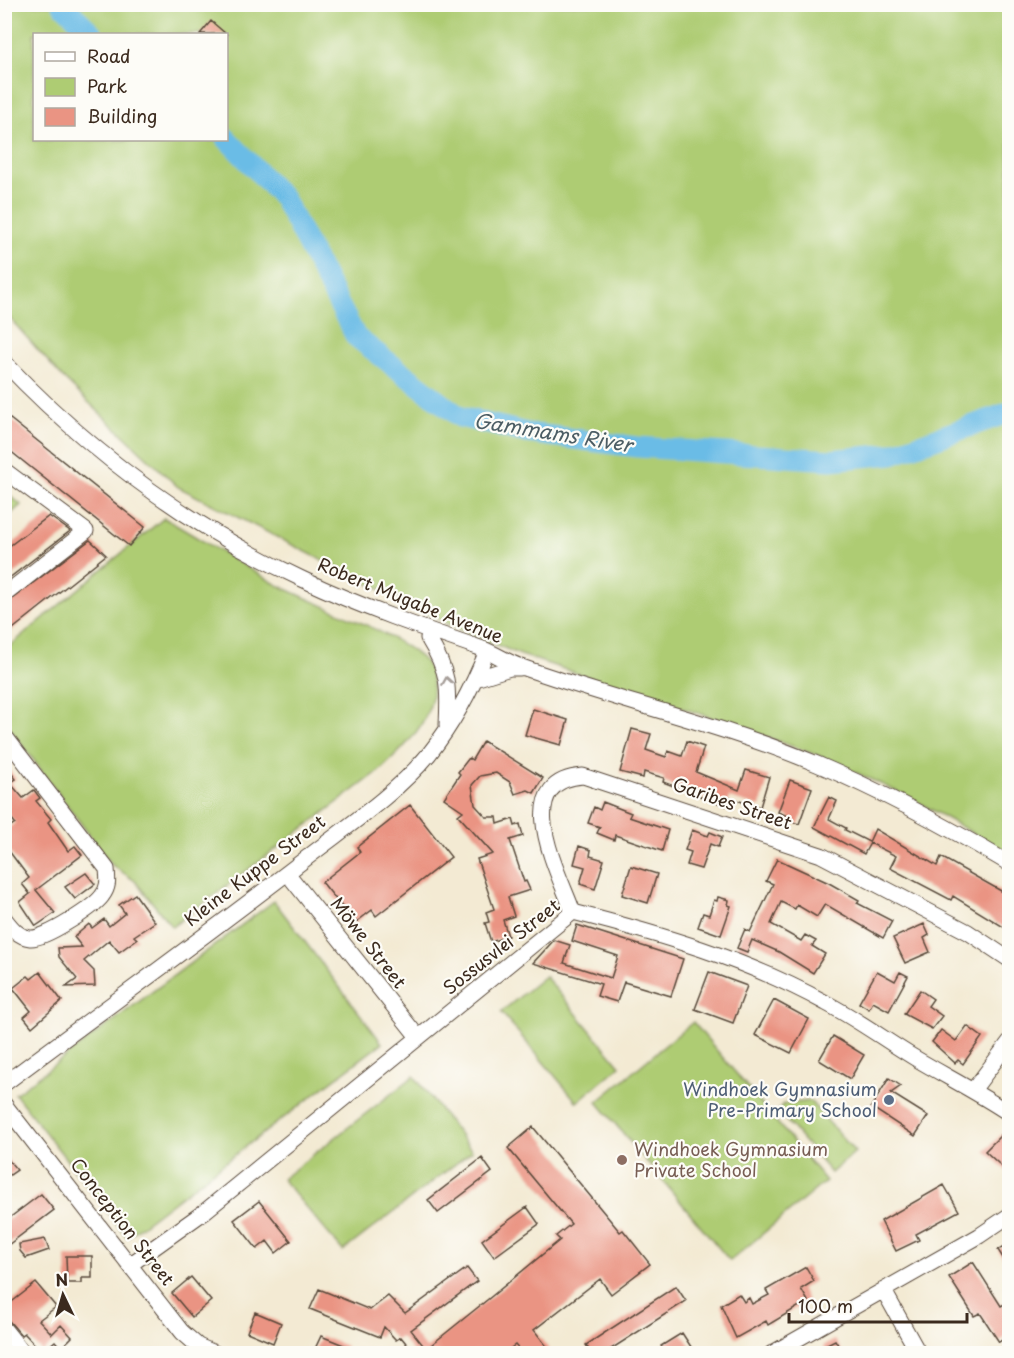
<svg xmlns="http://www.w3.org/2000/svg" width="1014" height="1358" font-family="'Playpen Sans',sans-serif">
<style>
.green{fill:#aecc73;stroke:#747b48;stroke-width:1.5;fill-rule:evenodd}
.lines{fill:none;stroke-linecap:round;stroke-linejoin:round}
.river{stroke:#6bbce6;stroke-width:21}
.building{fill:#ea9483}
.minor-casing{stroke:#574739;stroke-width:17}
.minor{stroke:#fff;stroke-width:15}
.oneway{stroke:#a79f9a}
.service-dot{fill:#5c6f8a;stroke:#fdfcf7;stroke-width:2}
.education-dot{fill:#8d6e63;stroke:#fdfcf7;stroke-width:2}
.labels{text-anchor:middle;stroke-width:4.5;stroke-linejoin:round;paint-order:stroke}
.street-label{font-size:18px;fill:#3b2a1e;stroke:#fdfcf7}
.service-label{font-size:18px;fill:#4e5e75;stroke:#fdfcf7;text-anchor:end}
.education-label{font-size:18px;fill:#785e54;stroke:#fdfcf7;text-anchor:start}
.water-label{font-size:20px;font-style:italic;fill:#4c5d64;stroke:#fdfcf7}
</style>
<rect width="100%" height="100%" fill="#fdfcf7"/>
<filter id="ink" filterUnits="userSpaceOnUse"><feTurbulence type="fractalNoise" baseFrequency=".0167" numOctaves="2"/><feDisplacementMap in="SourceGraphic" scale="12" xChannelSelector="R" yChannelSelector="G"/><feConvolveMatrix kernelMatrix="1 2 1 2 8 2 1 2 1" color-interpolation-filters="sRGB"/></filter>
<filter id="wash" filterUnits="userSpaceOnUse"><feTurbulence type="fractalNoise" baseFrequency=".008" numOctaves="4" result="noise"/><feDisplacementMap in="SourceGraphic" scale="24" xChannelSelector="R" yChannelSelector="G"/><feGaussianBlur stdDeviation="1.35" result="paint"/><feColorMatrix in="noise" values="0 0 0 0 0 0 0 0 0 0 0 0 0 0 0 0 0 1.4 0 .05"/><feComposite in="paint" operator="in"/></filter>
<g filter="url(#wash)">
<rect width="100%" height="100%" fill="#f3ead3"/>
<path class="green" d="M4 5H1009V854L911 798 822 757 725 722 521 655 456 628 178 487 63 378 5 313ZM34 34H226V140H34Z
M5 491 21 505 5 519Z
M164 518C200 539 237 562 274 583 304 600 418 640 429 668 445 711 406 746 378 772L172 927 135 881 112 865 5 722V650Z
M274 901 382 1043 127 1237 15 1094Z
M545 976 620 1066 577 1102 501 1012Z
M693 1022 826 1181 730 1261 597 1102Z
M414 1076 472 1151 343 1251 282 1179Z
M810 1101 855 1152 831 1173 778 1111 784 1104Z"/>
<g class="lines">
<path class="river" d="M62 4 93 34
M226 138 283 198 356 337 460 417 527 433 637 447 831 460 892 454 1010 412"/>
</g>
<g id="blocks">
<path class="building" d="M211 21 226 34H200Z
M4 414 145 527 129 546 4 446Z
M49 516 70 531 4 582V550Z
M90 540 106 555 4 636V605Z
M533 709 568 720 561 745 525 735Z
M632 729 651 734 646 750 666 757 668 751 682 756 687 741 704 747 696 772 739 790 746 770 769 777 760 807 729 798 726 806 663 782 664 778 644 772 643 778 620 772Z
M483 741 543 778 534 793 528 790 515 794 510 782 496 773 480 776 472 785 475 805 486 817H497L498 824 513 819 515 826 520 824 523 836 510 840 524 882 526 881 530 890 508 897 514 916 503 920 508 936 491 942 485 923 489 922 486 912 494 909 477 859 493 854 458 815 463 811 444 798 460 774 458 772 469 758 472 760Z
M4 764 16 779 10 783 23 798 34 790 40 798 36 801 51 819 48 822 68 851 75 846 82 855 36 890 55 913 36 926 20 902 30 894 22 884 29 878 9 851 4 854V831L15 823 4 809Z
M790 780 812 788 799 824 789 821 790 817 778 812Z
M829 797 837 801 829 819 846 828 845 830 869 842 875 829 937 866 941 857 1010 896V931L953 896 951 900 890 868 896 856 870 843 864 854 814 827Z
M603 802 631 813 629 817 668 830 662 851 615 835 614 840 597 833 600 827 588 823 594 807 600 810Z
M410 805 451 857 376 916 372 910 355 923 322 882 360 852 357 847Z
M692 830 708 836 710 832 722 837 718 847 710 844 701 869 687 865 691 852 685 850Z
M579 846 591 850 590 856 604 860 595 889 580 884 585 867 574 864Z
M777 859 829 883 859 900 857 903 892 921 883 938 825 904 817 917 797 905 795 909 781 902 771 924 801 941 805 935 816 941 812 946 825 954 813 973 779 952 752 940 747 952 737 948 745 929 750 932 773 884 766 881Z
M631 866 657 874 648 903 622 895Z
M86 873 95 884 75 899 65 887Z
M135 894 155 922 134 936 137 939 119 952 109 940 84 961 94 971 95 986 66 987 77 979 59 957 58 948 82 947 74 937 89 924 92 928 104 919 109 926 125 913 119 905Z
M718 897 729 900 728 905 731 906 721 935 698 927 703 913 709 915 714 900 717 901Z
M924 924 929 935 924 938 930 952 905 963 893 938Z
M577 925 683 959 671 996 624 982 617 1002 597 996 601 984 533 963 554 940 570 945 564 963 611 978 618 956 572 941Z
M877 971 895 981 900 972 908 976 889 1011 873 1002 869 1009 859 1003Z
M40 972 62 1001 32 1027 24 1017 31 1011 13 988 28 976 31 979Z
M709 972 747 986 733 1023 695 1009Z
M920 990 933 999 928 1006 942 1016 932 1029 904 1014Z
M774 1000 809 1019 791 1053 755 1035Z
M967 1026 982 1037 963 1064 958 1060 955 1063 932 1042 941 1030 956 1041Z
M833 1036 864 1055 850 1079 819 1060Z
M889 1078 901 1086 891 1093 928 1116 915 1136 871 1107Z
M533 1127 620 1232 623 1230 650 1264 611 1294 600 1279 534 1330 552 1353H522L515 1345 504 1353H414L401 1337 396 1340 384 1327 380 1337 310 1309 319 1289 370 1310 388 1296 405 1313 467 1268 477 1281 411 1330 426 1349 492 1296 560 1240 556 1236 571 1224 508 1148Z
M1002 1134 1010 1141V1174L985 1151Z
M4 1155 17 1170 4 1179Z
M482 1158 492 1172 438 1213 428 1200Z
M944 1185 959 1211 916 1234 919 1240 896 1251 881 1221Z
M41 1194 54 1210 4 1248V1222Z
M259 1201 291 1241 276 1253 267 1241 257 1249 234 1220Z
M527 1207 539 1224 494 1257 482 1240Z
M45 1239 49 1250 26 1258 20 1251 19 1244Z
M1010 1243V1269L998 1250Z
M66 1256H92V1278H82V1283H67Z
M973 1262 1001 1306 1010 1301V1335L999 1342 980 1313 974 1316 949 1277Z
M806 1267 814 1281 801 1289 808 1301 768 1325 766 1321 736 1338 721 1305 739 1294 744 1302 749 1298 752 1304 769 1295 766 1290Z
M191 1277 211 1301 192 1317 172 1293Z
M36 1283 56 1307 39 1320 52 1334 61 1325 72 1337 61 1348 55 1341 42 1352 24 1333 21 1335 4 1315V1308Z
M676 1286 686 1301 605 1353H591L586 1345Z
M255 1312 281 1323 273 1343 247 1332Z
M682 1333 695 1353H666L661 1346Z
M321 1336 346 1346 343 1353H313Z
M835 1340 843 1353H827L823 1346Z"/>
</g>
</g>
<g filter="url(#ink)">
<use href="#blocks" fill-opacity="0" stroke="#574739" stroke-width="1.5"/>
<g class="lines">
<defs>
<path id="minor" d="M4 362C90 452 190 527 302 579 361 607 422 628 483 649 496 654 507 662 519 666 617 701 721 724 817 764 883 792 948 827 1010 864
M4 470 86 531 4 595
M428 638C449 672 449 686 447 725
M475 679 510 668H520
M4 735 107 869C108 880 109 887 102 896 94 907 44 940 30 938 18 937 11 927 4 918
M287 873 418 1037
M573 912C559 873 509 781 583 776L821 855 968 932 1010 960
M4 1084C104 1009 206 936 304 860 346 827 395 795 429 754 453 724 473 686 487 651
M974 1089 1010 1041
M4 1104 182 1332 198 1346 217 1354
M131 1264 204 1212 573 912C660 934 746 959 826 1003 857 1019 885 1040 915 1058 947 1077 979 1093 1010 1114
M884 1291 919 1354
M4 1329 24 1354
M771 1354 979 1236 1010 1215"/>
</defs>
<use href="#minor" class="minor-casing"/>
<use href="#minor" class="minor"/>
</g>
<defs><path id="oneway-chevron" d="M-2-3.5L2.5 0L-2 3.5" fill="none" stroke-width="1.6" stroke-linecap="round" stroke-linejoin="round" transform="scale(1.5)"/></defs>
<use class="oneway" href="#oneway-chevron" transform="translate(447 681) rotate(-99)"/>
</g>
<circle class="service-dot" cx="889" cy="1100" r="6"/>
<circle class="education-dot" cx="622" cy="1160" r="6"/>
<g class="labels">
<g class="street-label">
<text transform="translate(410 601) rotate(22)" y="6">Robert Mugabe Avenue</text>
<text transform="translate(732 804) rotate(19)" y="6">Garibes Street</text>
<text transform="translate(255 871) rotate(-37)" y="6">Kleine Kuppe Street</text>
<text transform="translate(368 943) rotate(52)" y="6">Möwe Street</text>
<text transform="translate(502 947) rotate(-38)" y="6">Sossusvlei Street</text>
<text transform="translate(122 1222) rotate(52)" y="6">Conception Street</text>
</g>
<g class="service-label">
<text x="877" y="1096">Windhoek Gymnasium<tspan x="877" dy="21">Pre-Primary School</tspan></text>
</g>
<g class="education-label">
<text x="634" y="1156">Windhoek Gymnasium<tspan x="634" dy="21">Private School</tspan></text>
</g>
<g class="water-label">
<text transform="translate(553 433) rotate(9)" y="7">Gammams River</text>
</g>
</g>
<rect width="1014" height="1358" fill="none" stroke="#fdfcf7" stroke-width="24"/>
<rect x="33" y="33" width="195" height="108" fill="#fdfcf7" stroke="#afa8a0" stroke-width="1.5"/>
<rect x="45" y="52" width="30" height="9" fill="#ffffff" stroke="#afa8a0" stroke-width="1.5"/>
<text x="87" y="63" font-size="18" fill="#3b2a1e">Road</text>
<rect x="45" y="78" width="30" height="18" fill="#aecc73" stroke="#afa8a0" stroke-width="1.5"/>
<text x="87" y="93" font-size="18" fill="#3b2a1e">Park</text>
<rect x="45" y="108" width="30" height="18" fill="#ea9483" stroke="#afa8a0" stroke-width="1.5"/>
<text x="87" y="123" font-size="18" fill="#3b2a1e">Building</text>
<g transform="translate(63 1295) rotate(355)" stroke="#fdfcf7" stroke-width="4.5" paint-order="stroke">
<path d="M0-4.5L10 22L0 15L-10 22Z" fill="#3b2a1e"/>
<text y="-9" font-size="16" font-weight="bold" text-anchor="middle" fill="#3b2a1e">N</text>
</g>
<path d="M789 1313v9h178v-9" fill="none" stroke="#3b2a1e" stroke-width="3"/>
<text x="798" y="1313" font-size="18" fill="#3b2a1e" stroke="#fdfcf7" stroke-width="4.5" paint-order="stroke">100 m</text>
</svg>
